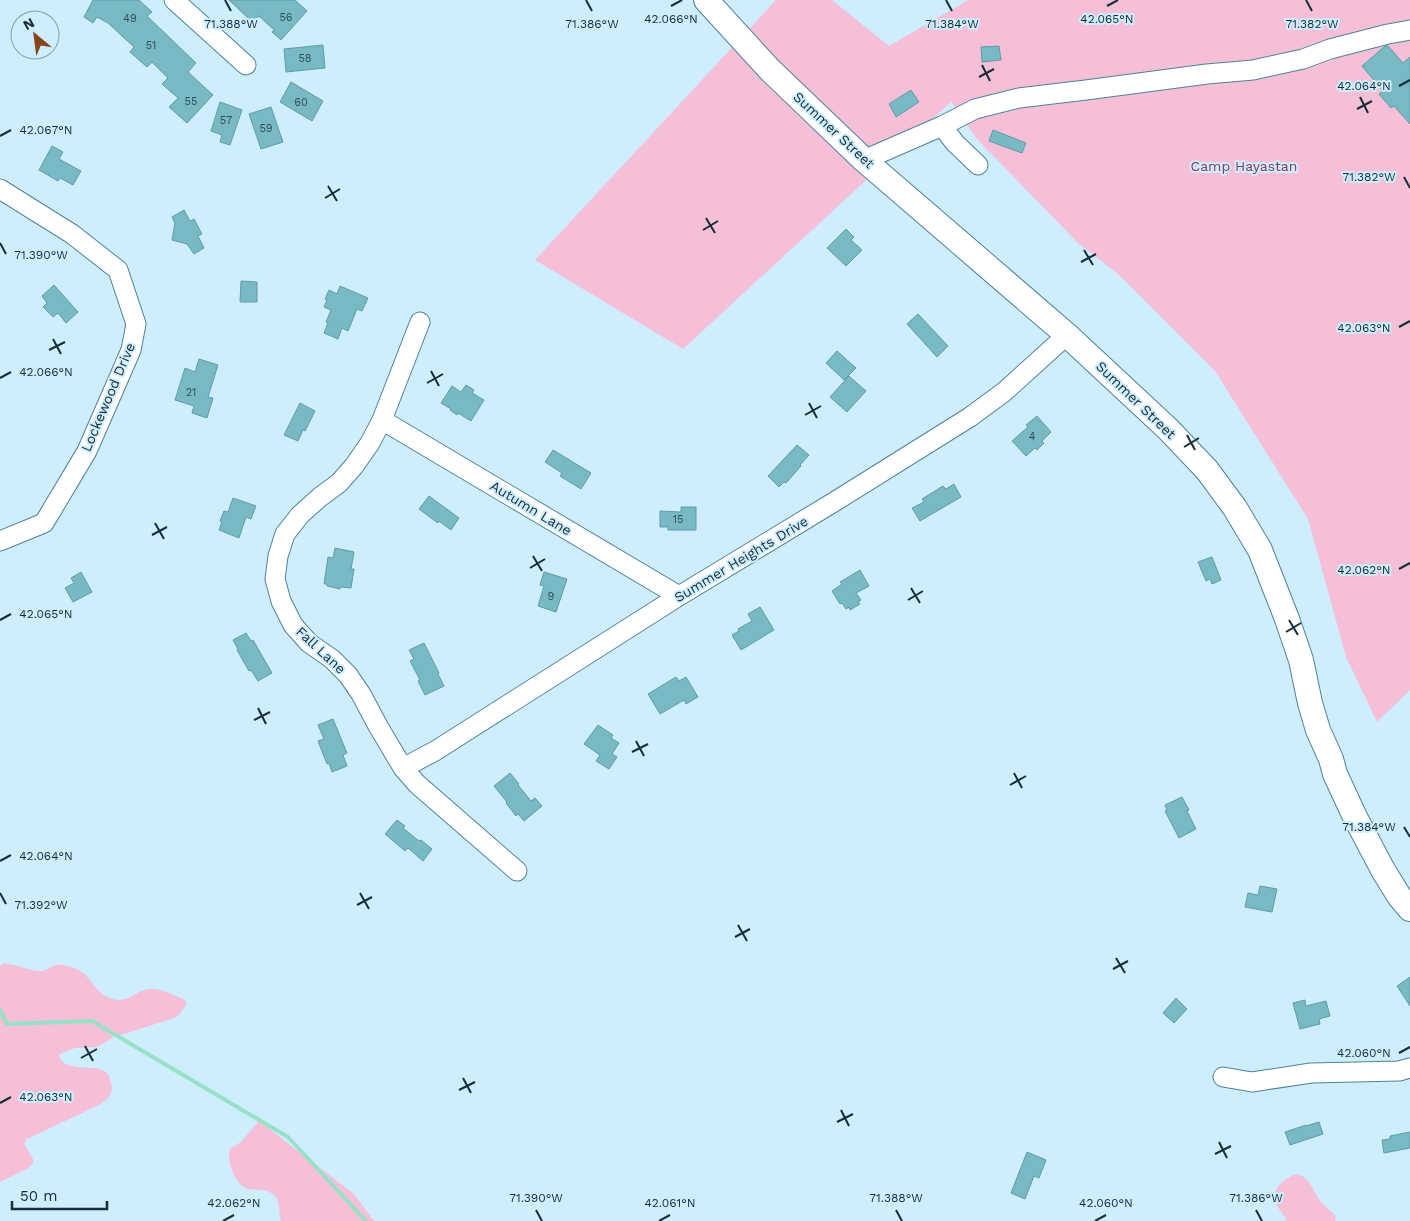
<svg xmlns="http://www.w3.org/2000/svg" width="1410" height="1221" font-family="'Work Sans',sans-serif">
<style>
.green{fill:#f5bfd8}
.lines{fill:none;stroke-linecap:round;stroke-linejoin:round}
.stream{stroke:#98e1c6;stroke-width:4}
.building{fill:#78b9c4;stroke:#5e9da8}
.minor-casing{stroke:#4d829a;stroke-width:21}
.major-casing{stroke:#4d829a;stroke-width:26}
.minor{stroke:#fff;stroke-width:19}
.major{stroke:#fff;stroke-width:24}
.ticks{fill:none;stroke:#162c36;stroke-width:2}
.labels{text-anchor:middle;stroke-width:4;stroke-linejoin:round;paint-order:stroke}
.number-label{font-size:11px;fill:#2e4f5a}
.street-label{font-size:14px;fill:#162c36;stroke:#ceeefe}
.park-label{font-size:14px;fill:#82385f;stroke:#ceeefe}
.ticks-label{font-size:12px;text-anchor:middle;fill:#162c36;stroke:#ceeefe;stroke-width:4;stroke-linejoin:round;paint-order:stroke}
</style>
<rect width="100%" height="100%" fill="#ceeefe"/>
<path class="green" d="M776 0H832L889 46 968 0H1410V690L1377 722 1346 657 1308 519 1215 371 1118 274 1078 243 976 138 951 102 683 349 535 260Z
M3 963C16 964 30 971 41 971 47 971 51 966 56 965 63 964 72 967 78 970 93 977 94 994 113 999 125 1003 134 993 145 990 159 986 173 995 185 1000L187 1004 178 1016 168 1020 114 1037 97 1047 75 1048 64 1052 59 1055C64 1075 97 1062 107 1073 110 1076 111 1083 112 1087 112 1097 106 1100 99 1105L27 1139 24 1144 33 1159V1164L27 1169 0 1182V966Z
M259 1121 354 1194 374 1221H281C278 1213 281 1201 274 1195 264 1187 258 1191 248 1189 235 1185 226 1161 230 1149L241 1142Z
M1297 1174C1311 1178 1312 1190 1320 1200 1324 1207 1332 1210 1336 1217L1335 1221H1287C1284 1214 1276 1207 1275 1200 1272 1187 1287 1177 1297 1174Z"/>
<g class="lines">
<path class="stream" d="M0 1010 7 1024 92 1021 288 1137 366 1221"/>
</g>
<path class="building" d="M93 0H139L152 12 147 16 196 63 188 72 213 95 187 123 169 107 178 98 162 84 168 78 152 62 147 67 130 52 134 47 108 23 97 17 93 23 84 17Z
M229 0H295L307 11 281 40 272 32 274 30 259 16 253 23Z
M323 45 325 68 286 72 284 49Z
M999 46 1001 60 982 62 981 47Z
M1385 46H1388L1403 63 1410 57V124L1394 106 1391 108 1379 94 1383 91 1362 66Z
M291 82 323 101 312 121 280 102Z
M911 90 919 102 896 117 889 104Z
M220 102 242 110 230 145 220 142 222 135 211 131Z
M271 107 283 142 261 149 249 114Z
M993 130 1026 143 1022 153 989 141Z
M52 146 63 152 59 159 81 171 73 185 60 178 58 181 39 170Z
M184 210 190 221 194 219 202 234 198 236 204 248 194 254 187 244 172 240 175 223 172 217Z
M846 229 854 237 851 240 862 250 846 266 827 248Z
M241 281 257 282V302H240Z
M54 285 78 312 66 323 58 313 53 317 43 307 47 303 42 296Z
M340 286 368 298 362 311 357 309 348 331 342 328 338 339 324 333 328 323 326 322 331 310 324 307 327 300 325 299 329 290 337 294Z
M918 314 948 346 937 357 907 324Z
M837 351 856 368 844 380 826 363Z
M199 359 218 365 208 397 213 398 207 418 192 413 194 406 175 400 185 368 195 372Z
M849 376 866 391 847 412 830 397Z
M466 385 474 390 472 393 484 400 471 421 458 413 457 415 450 410 451 409 441 403 452 386 461 392Z
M300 403 315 411 305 431 303 430 298 441 284 435Z
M1037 416 1051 432 1042 441 1044 443 1037 450 1035 448 1026 456 1012 441 1028 427 1026 425Z
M797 445 809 455 800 465 801 466 786 483 784 482 779 487 768 476Z
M553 450 591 473 581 489 560 476 562 473 545 462Z
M954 484 961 497 920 521 912 508 924 502 922 499 943 486 946 489Z
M429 496 459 518 451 530 439 521 438 523 419 509Z
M233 498 256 506 251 519 246 517 239 538 219 530 222 522 220 521 224 511 228 512Z
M681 507H696V530H668V527H660V511L681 512Z
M335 548 354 552 351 569H354L351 588 340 587V589L327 586V584H324L328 557 333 558Z
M1212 557 1221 580 1212 584 1210 579 1206 581 1198 562Z
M860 570 869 586 856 593 861 600 858 602 860 604 850 610 849 607 846 609 842 603 840 604 832 591 842 584 840 582Z
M81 572 92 592 73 602 65 588 74 583 71 578Z
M544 572 567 579 556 612 538 606 544 586 540 585Z
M760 607 774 630 741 650 732 635 739 631 738 629 752 621 748 614Z
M246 633 251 641 253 640 272 673 258 681 251 670 249 671 237 650 238 649 233 640Z
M424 643 439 673 438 674 444 686 425 695 418 681 420 680 410 661 414 659 409 650Z
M676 677 679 681 686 677 698 697 686 704 684 700 660 714 648 694Z
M333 719 347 753 343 755 347 766 332 772 329 763 327 764 318 741 324 739 318 725Z
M598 725 613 735 611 738 619 743 612 754 617 757 609 769 596 761 600 755 584 744Z
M510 773 519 784 518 785 531 801 535 798 542 806 524 821 518 814 516 816 506 803 507 802 494 786Z
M1182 797 1189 810 1187 811 1196 829 1179 838 1165 811 1167 810 1165 805Z
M397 820 405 826 403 828 419 841 421 840 432 849 423 861 408 848 405 851 385 834Z
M1260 886 1277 889 1272 912 1245 907 1248 893 1258 895Z
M1410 977V1006L1397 986Z
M1176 998 1187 1009 1174 1023 1163 1013Z
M1305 1000 1306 1006 1326 1001 1330 1016 1319 1019 1320 1024 1300 1029 1293 1003Z
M1319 1122 1323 1134 1290 1145 1285 1132 1306 1125V1126Z
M1410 1132V1148L1384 1153 1382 1140 1390 1139V1136Z
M1027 1152 1046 1160 1039 1178 1034 1176 1025 1199 1011 1193Z"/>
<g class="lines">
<defs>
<path id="minor" d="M174 0 246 65
M942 126 955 143 978 165
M864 160 942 126 975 109 1019 98 1086 90 1207 74 1253 70 1303 59 1330 49 1388 34 1410 30
M0 189 72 234 118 270 136 324 131 350 87 451 44 523 0 541
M420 322 382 420 370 443 354 466 339 483 320 497 300 515 285 534 278 556 275 579 281 601 293 625 309 643 332 659 348 675 361 694 378 726 403 768 417 784 517 871
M382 420 679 596
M403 768 435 751 679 596 834 502 970 417 1004 392 1067 335
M1223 1077 1252 1082 1311 1073 1399 1071 1410 1068"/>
<path id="major" d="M706 0 770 70 864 160 1067 335 1168 429 1207 470 1235 508 1260 550 1287 619 1301 660 1310 703 1318 730 1331 759 1335 774 1355 817 1383 870 1399 896 1410 909"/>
</defs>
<use href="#minor" class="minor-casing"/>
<use href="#major" class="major-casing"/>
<use href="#minor" class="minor"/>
<use href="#major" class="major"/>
</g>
<path class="ticks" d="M225 0 231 11M586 0 592 11M946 0 952 11M1306 0 1312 11M671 6 682 0M1107 6 1118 0M982 65 990 81M979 77 994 69M1399 86 1410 80M1360 97 1368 113M1357 109 1372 101M0 136 11 130M1404 177 1410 188M328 186 337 201M325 198 340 189M706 218 715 233M703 230 718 221M0 243 6 254M1084 250 1093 265M1081 262 1096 254M1399 327 1410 321M53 339 61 354M49 350 65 342M431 371 439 386M0 378 11 372M427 383 443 374M809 403 817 418M805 415 821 406M1187 435 1195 450M1184 447 1199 438M155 523 164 539M152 535 167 527M533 556 542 571M530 568 545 559M1399 569 1410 563M911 588 920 603M908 600 923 591M0 620 11 614M1289 620 1298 635M1286 632 1301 623M258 708 266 724M254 720 270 712M636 741 644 756M632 752 648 744M1014 773 1022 788M1010 785 1026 776M1404 827 1410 837M0 861 11 855M0 893 6 904M360 893 369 909M357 905 372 897M738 925 747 941M735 937 750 929M1116 958 1125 973M1113 969 1128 961M85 1046 93 1061M1399 1053 1410 1047M81 1058 97 1049M463 1078 471 1093M459 1090 475 1082M0 1103 11 1097M841 1110 849 1126M837 1122 853 1114M1219 1142 1227 1158M1215 1154 1231 1146M536 1210 542 1221M896 1210 902 1221M1256 1210 1262 1221M223 1221 234 1215M659 1221 670 1215M1095 1221 1106 1215"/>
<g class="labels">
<g class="number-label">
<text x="286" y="21">56</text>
<text x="130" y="22">49</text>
<text x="151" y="49">51</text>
<text x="305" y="62">58</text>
<text x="191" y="105">55</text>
<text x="301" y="106">60</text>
<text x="226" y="124">57</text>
<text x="266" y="132">59</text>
<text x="191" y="396">21</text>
<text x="1032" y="440">4</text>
<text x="678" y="523">15</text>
<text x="551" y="600">9</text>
</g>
<g class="street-label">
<text transform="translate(834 130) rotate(43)" y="5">Summer Street</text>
<text transform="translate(108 397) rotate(-67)" y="5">Lockewood Drive</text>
<text transform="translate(1136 400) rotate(44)" y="5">Summer Street</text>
<text transform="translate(531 508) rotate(31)" y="5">Autumn Lane</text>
<text transform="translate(741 559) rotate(-31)" y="5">Summer Heights Drive</text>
<text transform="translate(321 650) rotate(43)" y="5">Fall Lane</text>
</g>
<g class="park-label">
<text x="1244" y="171">Camp Hayastan</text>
</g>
</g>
<g class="ticks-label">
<text x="671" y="23">42.066°N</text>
<text x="1107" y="23">42.065°N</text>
<text x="231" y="28">71.388°W</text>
<text x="592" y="28">71.386°W</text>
<text x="952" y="28">71.384°W</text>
<text x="1312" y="28">71.382°W</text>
<text x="1364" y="90">42.064°N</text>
<text x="46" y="134">42.067°N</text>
<text x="1369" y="181">71.382°W</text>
<text x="41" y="259">71.390°W</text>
<text x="1364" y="332">42.063°N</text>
<text x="46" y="376">42.066°N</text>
<text x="1364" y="574">42.062°N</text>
<text x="46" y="618">42.065°N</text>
<text x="1369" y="831">71.384°W</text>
<text x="46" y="860">42.064°N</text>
<text x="41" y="909">71.392°W</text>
<text x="1364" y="1057">42.060°N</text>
<text x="46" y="1101">42.063°N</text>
<text x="536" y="1202">71.390°W</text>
<text x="896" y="1202">71.388°W</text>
<text x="1256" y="1202">71.386°W</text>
<text x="234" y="1207">42.062°N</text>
<text x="670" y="1207">42.061°N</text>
<text x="1106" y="1207">42.060°N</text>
</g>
<g transform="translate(35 35) rotate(331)"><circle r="24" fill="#ceeefe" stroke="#84a0ae"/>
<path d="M0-4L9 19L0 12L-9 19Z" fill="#894519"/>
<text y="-8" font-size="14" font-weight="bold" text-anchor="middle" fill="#162c36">N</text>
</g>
<path d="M12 1201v8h95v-8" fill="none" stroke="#162c36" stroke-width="2.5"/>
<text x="20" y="1201" font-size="15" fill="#162c36" stroke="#ceeefe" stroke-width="4" paint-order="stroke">50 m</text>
</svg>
